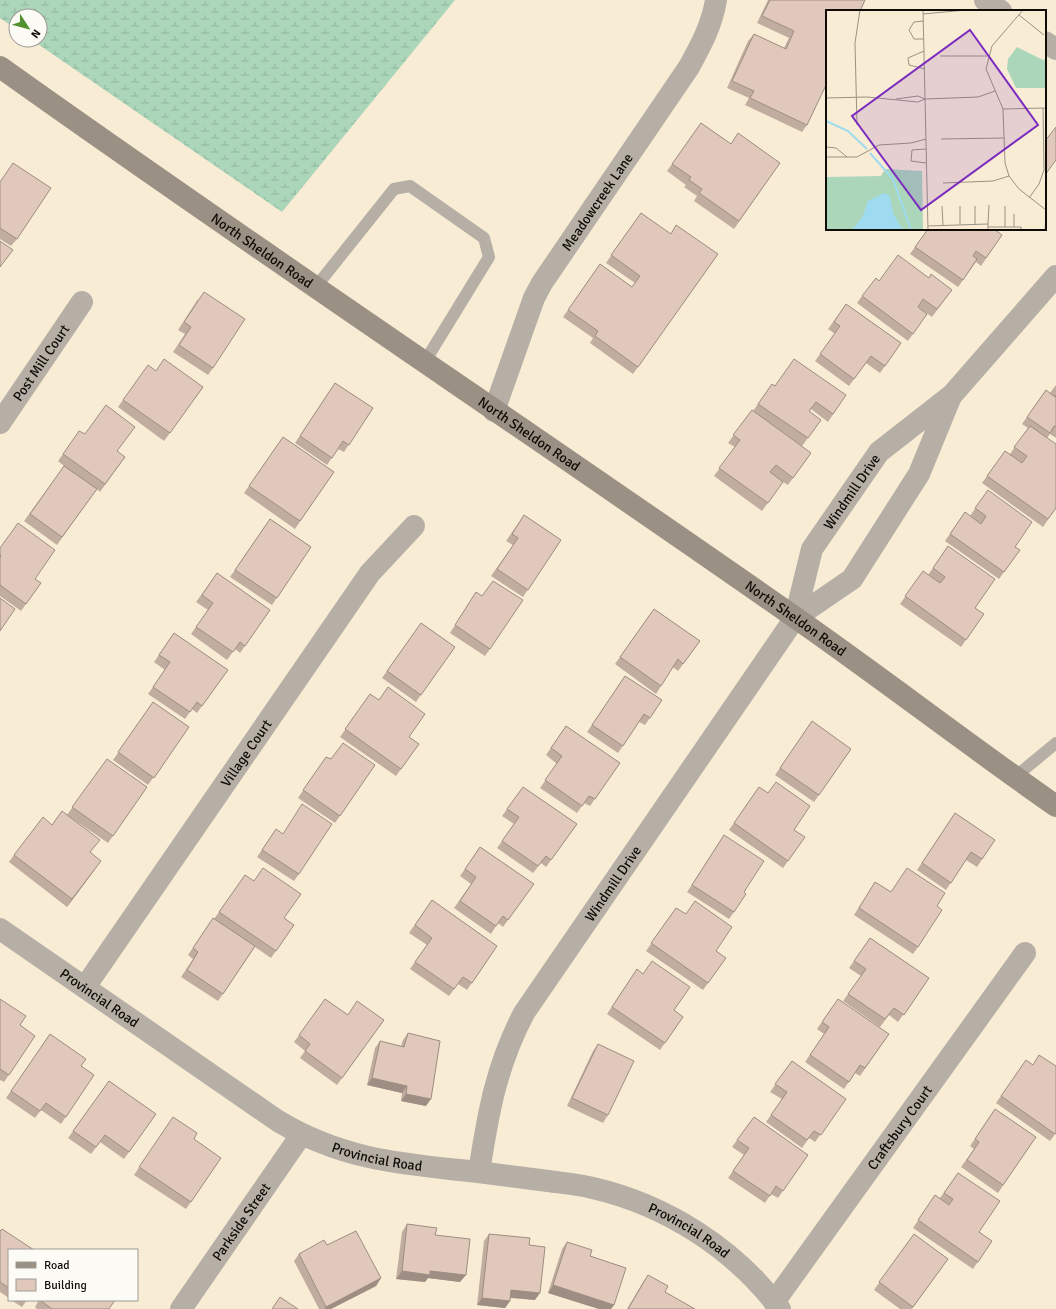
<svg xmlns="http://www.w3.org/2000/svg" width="1056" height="1309" font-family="Signika,sans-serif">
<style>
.wetland{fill:url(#wetland-marsh)}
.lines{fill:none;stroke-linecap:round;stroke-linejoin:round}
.lane{stroke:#b6afa6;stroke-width:12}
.street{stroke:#b6afa6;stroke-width:22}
.secondary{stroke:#9b9084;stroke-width:22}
.wall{fill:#c1ada0}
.shaded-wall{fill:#9d8d82}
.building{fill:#e0c9ba;stroke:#9d8d82}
.labels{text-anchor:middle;stroke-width:3;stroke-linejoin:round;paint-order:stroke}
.street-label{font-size:14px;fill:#0f0b05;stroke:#fdfbf6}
.inset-river{fill:none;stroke:#9edbf0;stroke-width:2}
.inset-road{fill:none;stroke:#9b9282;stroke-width:1}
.view{fill:#7b2cbf;fill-opacity:0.15;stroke:#7b2cbf;stroke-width:2}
.inset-edge{fill:none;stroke:#0f0b05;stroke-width:2}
</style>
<defs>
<pattern id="wetland-marsh" width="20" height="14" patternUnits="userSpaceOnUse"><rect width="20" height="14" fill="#abd6ba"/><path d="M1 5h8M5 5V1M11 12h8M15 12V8" fill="none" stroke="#92b69e"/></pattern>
</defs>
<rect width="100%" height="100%" fill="#f9ecd5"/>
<path class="wetland" d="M0 0H455L282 212 32 40H40V16H16V29L0 18Z"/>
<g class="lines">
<path class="lane" d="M315 288 394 189 410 186 484 238 489 257 424 363
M1015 777 1056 743"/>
<g class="street">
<path d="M985 0 1001 11"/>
<path d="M1045 42 1056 49"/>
<path id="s1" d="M494 411 534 298 542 283 689 67C701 45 712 25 716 0"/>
<path id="s2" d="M0 423 82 302"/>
<path d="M795 618 852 579 919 474 951 396"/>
<path id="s3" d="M0 929 278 1121C345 1161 404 1164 478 1172 502 1175 525 1178 548 1181 562 1183 578 1184 593 1188 666 1205 734 1248 780 1309"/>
<path id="s4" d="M85 987 370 573 414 526"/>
<path id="s5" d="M479 1172C488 1114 496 1066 524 1013L795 618 812 549 879 452 952 395 1056 276"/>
<path id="s6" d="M774 1302 1025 953"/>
<path id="s7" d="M181 1309 301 1135"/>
</g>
<path class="secondary" id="s8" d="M0 67C262 254 530 432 793 616 882 678 967 744 1056 806"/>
</g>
<path class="wall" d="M768 0H865L807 125 802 132 745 105 749 98 727 88 748 41 754 34 784 48 789 38 757 23Z
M701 123 731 144 780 163 734 229 694 201 697 196 684 187 686 185 667 171Z
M0 182 17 239 11 246 0 239Z
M641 213 671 234 718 254 633 374 590 343 593 338 563 317 600 264 632 287 635 283 606 263Z
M928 229 933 230 1002 235 981 266 976 262 958 287 910 254Z
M929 278 952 290 932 317 918 307V308L927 314 908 341 857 303 862 296 879 281Z
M198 299 213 368 208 375 173 352 185 334 178 330Z
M846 304 901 343 880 373 866 363 849 386 815 361 835 334 828 329Z
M148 365 156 371 203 387 164 441 118 407Z
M335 383 373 408 344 452 338 449 327 465 295 443Z
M772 384 775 386 846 395 828 422 811 409 809 411 821 420 802 446 772 424 811 453 788 485 783 482 762 511 714 476 735 447 728 443 752 410 753 411Z
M1056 385V438L1050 434 1047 438 1056 508 1043 527 982 483 1005 451 1010 454 1028 428 1022 424 1046 390 1050 393Z
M283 437 334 472 295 529 244 493Z
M117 451 125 457 100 492 97 489 57 545 24 521 64 466 58 461 63 454Z
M988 490 1015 547 1020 550 999 579 945 541 965 512 970 516Z
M524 515 561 540 523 597 491 576 513 545 506 541Z
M270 519 311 547 272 605 230 577Z
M948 546 975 608 984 614 961 647 900 604 923 571 928 575Z
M0 548 35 579 41 583 21 611 0 596Z
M217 573 270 610 240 653 235 649 227 660 191 634 208 610 196 602Z
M476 592 490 649 485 656 450 633Z
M654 609 700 641 678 671 673 667 656 694 615 664Z
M421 623 455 647 416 702 382 678Z
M174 633 228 670 197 713 192 709 185 719 148 694 165 670 154 662Z
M625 676 662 700 645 725 639 722 618 753 587 732Z
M370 694 409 737 419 744 396 776 340 737Z
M153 702 189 727 148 785 113 760Z
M812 721 851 749 814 802 775 775Z
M566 726 620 763 590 806 584 803 577 813 540 788 557 764 546 755Z
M326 757 331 759 375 765 335 823 298 798Z
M107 759 147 787 108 843 67 815Z
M523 787 577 824 546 867 541 863 533 873 497 848 514 824 502 816Z
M759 787 794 830 805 837 783 868 729 830Z
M955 813 995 840 977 867 966 860 946 890 917 870Z
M276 829 299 874 294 881 257 857Z
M724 835 744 892 734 912 729 919 687 892Z
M480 847 534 884 503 927 498 923 491 934 454 908 471 884 460 876Z
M90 852 96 868 67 907 9 862 14 855Z
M245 875 284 918 294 925 271 958 255 947 218 1001 181 977 193 959 188 955 213 918 214 919Z
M875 882 891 892 918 947 913 954 854 915Z
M432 900 497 946 467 990 458 984 449 996 410 969 427 945 409 933Z
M676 908 716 951 726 958 703 990 646 951Z
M870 938 929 978 898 1022 889 1015 880 1027 843 1001 861 976 849 968Z
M637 969 674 1010 683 1017 660 1050 607 1014Z
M0 999 20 1025 35 1036 4 1082 0 1080Z
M325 999 348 1015 384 1020 337 1085 300 1058 305 1051 294 1042Z
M838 999 889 1034 860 1076 855 1073 844 1089 805 1062 824 1034 817 1029Z
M408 1033 426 1106 401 1101 402 1093 367 1085 375 1048 380 1041 401 1046 403 1040Z
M50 1034 81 1066 94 1075 61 1124 41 1110 35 1118 6 1098Z
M598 1044 608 1115 603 1123 567 1106 593 1051Z
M1026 1060 1032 1065 1056 1133 1050 1141 996 1103Z
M792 1061 846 1099 815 1142 809 1138 802 1148 766 1122 782 1099 770 1092Z
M109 1081 156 1114 124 1159 100 1142 91 1154 68 1138Z
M995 1109 1036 1137 998 1193 961 1167 974 1149 970 1146Z
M173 1117 194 1139 221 1158 186 1209 134 1175Z
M754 1117 808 1155 778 1198 771 1194 765 1203 728 1178 744 1155 732 1147Z
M958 1173 979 1232 992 1241 973 1269 913 1228 935 1195 940 1198Z
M407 1224 435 1235 460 1282 428 1278 425 1282 396 1279 402 1232Z
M0 1231 9 1250V1298L0 1292Z
M489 1234 529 1245 535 1300 510 1298V1301L505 1308 477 1305 484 1241Z
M914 1234 948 1259 912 1309H900L874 1290Z
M567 1242 590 1256 614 1305 611 1309H599L548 1293 562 1249Z
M327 1245 381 1278 376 1286 331 1309H319L294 1261 299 1254Z
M648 1275 665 1292 695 1309H627L643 1282Z
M11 1300H27L22 1307Z
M39 1300 109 1309H37L35 1307Z"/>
<path class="shaded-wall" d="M101 861 96 868 67 907 72 899Z
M372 1078 407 1086 402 1093 367 1085Z
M406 1094 431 1099 426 1106 401 1101Z
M402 1271H430L466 1275 460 1282 428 1278 425 1282 396 1279Z
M381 1278 376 1286 331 1309H325L326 1307Z
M553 1285 614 1305 611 1309H599L548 1293Z
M511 1290 540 1293 535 1300 506 1297Z
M482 1298 510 1301 505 1308 477 1305Z"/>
<path class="building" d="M770 0H865L860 11H827V83L807 125 750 98 754 91 732 81 754 34 786 49 794 31 762 16Z
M701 123 731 144 738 133 780 163 739 221 699 193 702 189 689 180 691 177 672 164Z
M1056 127V160L1045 175V141Z
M13 163 51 188 17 239 0 228V182Z
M641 213 671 234 676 225 718 254 638 367 595 336 598 331 568 310 600 264 632 287 640 276 611 255Z
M928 229H932L933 230 934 229H994L1002 235 986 258 976 251 973 256 977 259 963 280 915 247Z
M0 241 13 250 0 267Z
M898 255 929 278 931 274 952 290 937 309 923 299 918 307 927 314 913 334 862 296 876 278 879 281Z
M204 292 245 319 213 368 179 345 191 327 184 322Z
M846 304 901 343 885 366 871 356 854 379 820 354 840 326 834 322Z
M164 359 203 387 170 433 123 400 148 365 156 371Z
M794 359 846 395 833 414 816 402 809 411 821 420 808 438 758 404 772 384 775 386Z
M335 383 373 408 349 445 343 441 332 458 300 436Z
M1046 390 1055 397 1056 395V427L1054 426 1050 433 1027 417Z
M106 405 135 427 117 451 125 457 105 484 63 454 79 431 85 434Z
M752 410 811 453 793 478 776 465 770 472 783 482 768 503 719 468 740 440 733 435Z
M1030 426 1056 444V508L1048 519 987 476 1005 451 1022 463 1027 456 1014 447Z
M283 437 334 472 300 521 249 486Z
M64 466 97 489 62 537 30 514Z
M988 490 1032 522 1015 547 1020 550 1004 572 950 534 965 512 981 524 986 516 975 508Z
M524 515 561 540 528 590 497 569 518 538 512 534Z
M270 519 311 547 277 598 235 570Z
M18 523 55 550 35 579 41 583 26 604 0 585V558L1 556 0 555V548Z
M948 546 995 579 975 608 984 614 966 640 905 596 923 571 940 583 945 577 933 568Z
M217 573 270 610 245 646 240 642 233 652 196 627 213 603 202 595Z
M493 581 523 600 490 649 455 625 476 592 482 596Z
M0 598 15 609 0 631Z
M654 609 700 641 683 664 678 659 661 686 620 657Z
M421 623 455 647 421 695 387 671Z
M174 633 228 670 202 706 197 702 190 712 153 687 170 662 159 655Z
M625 676 662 700 650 718 644 714 623 746 592 725Z
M388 687 425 714 409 737 419 744 401 769 345 729 370 694 379 700Z
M153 702 189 727 154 778 118 752Z
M812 721 851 749 819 795 780 768Z
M566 726 620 763 595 799 589 796 582 806 545 780 562 756 551 748Z
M343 743 375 765 340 816 303 790 326 757 331 759Z
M107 759 147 787 113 836 72 807Z
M776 782 810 806 794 830 805 837 788 861 734 823 759 787 768 793Z
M523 787 577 824 551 860 546 856 538 866 502 841 519 817 507 809Z
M302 804 332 824 299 874 262 850 276 829 283 834Z
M62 811 100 840 90 852 101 861 72 899 14 855 43 817 52 825Z
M955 813 995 840 982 859 971 852 951 883 922 863Z
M724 835 764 861 744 892 746 894 734 912 692 885Z
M480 847 534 884 508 920 503 916 496 926 460 901 476 877 465 869Z
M263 868 301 894 284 918 294 925 276 951 219 912 245 875 254 881Z
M907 868 945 893 937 906 942 910 918 947 859 908 875 882 891 892Z
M432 900 497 946 472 983 463 977 454 989 415 962 432 938 415 925Z
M695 901 732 927 716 951 726 958 708 983 651 943 676 908 686 914Z
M213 918 255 946 223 994 187 970 198 952 193 948Z
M870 938 929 978 904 1015 894 1008 885 1019 848 994 866 969 854 961Z
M652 961 690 987 674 1010 683 1017 665 1043 612 1007 637 969 643 974Z
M0 999 26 1016 20 1025 35 1036 9 1075 0 1069Z
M325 999 348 1015 357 1001 384 1020 342 1078 305 1051 310 1044 299 1035Z
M838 999 889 1034 865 1068 860 1065 849 1082 810 1055 829 1027 822 1022Z
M408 1033 440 1041 431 1099 406 1094 407 1086 372 1078 380 1041 404 1047Z
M50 1034 86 1059 81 1066 94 1075 66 1117 46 1103 40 1111 11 1091Z
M598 1044 634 1061 608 1115 572 1098Z
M1039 1055 1056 1066V1133L1055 1134 1001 1096 1026 1060 1033 1065Z
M792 1061 846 1099 821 1135 814 1131 807 1140 771 1115 787 1092 775 1084Z
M109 1081 156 1114 129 1152 105 1135 96 1147 73 1131Z
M995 1109 1036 1137 1003 1185 967 1160 979 1142 975 1139Z
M173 1117 197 1133 194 1139 221 1158 191 1202 139 1167Z
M754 1117 808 1155 783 1191 776 1186 770 1196 733 1171 749 1148 737 1140Z
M958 1173 1000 1201 979 1232 992 1241 978 1262 918 1220 935 1195 949 1205 953 1199 944 1193Z
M407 1224 437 1228 435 1235 470 1239 466 1275 430 1271V1275L402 1271Z
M2 1229 34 1250H9V1288L0 1282V1231Z
M356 1231 381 1278 326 1307 299 1254 324 1240 327 1245Z
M489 1234 530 1238 529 1245 545 1247 540 1293 511 1290 510 1301 482 1298Z
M914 1234 948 1259 913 1307 879 1282Z
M567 1242 592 1250 590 1256 626 1268 614 1305 553 1285Z
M648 1275 668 1286 665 1292 695 1309H628Z
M280 1297 298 1309H272Z
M40 1300H115L109 1309H52Z"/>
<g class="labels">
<g class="street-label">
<text dy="5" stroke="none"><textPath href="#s1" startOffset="235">Meadowcreek Lane</textPath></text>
<text dy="5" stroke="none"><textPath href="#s8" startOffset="320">North Sheldon Road</textPath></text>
<text dy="5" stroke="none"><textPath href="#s2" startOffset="73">Post Mill Court</textPath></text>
<text dy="5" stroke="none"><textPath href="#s8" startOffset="644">North Sheldon Road</textPath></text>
<text dy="5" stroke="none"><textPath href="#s5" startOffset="786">Windmill Drive</textPath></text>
<text dy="5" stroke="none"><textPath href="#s8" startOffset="968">North Sheldon Road</textPath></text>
<text dy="5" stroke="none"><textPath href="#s4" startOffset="284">Village Court</textPath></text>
<text dy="5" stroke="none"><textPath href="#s5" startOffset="323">Windmill Drive</textPath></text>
<text dy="5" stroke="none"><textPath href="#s3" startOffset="121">Provincial Road</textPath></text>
<text dy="5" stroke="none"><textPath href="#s6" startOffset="215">Craftsbury Court</textPath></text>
<text dy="5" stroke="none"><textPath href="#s3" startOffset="444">Provincial Road</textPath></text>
<text dy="5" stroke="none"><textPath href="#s7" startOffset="106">Parkside Street</textPath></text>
<text dy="5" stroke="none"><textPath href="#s3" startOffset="768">Provincial Road</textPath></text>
</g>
</g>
<g transform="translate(826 10)">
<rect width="220" height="220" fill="#f9ecd5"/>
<path d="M59 159 96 161 97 220H0V167L55 166Z" fill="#abd6ba"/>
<path d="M191 37 217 50 220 49V78H190L181 59 182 49Z" fill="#abd6ba"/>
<path d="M58 183 64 186 67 203 77 220H26L37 206 42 191Z" fill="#9edbf0"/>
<path class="inset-river" d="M0 111 22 121 41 139M44 143 67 169 85 220"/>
<path class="inset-road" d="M97 0 102 220M197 0 166 36 160 59 177 99 179 153 183 166 193 179 220 200M97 4 140 0M193 5 218 25M98 11 88 12 83 20 88 29H98M98 41 82 48 83 55 99 59M114 46H161M0 88 41 87 92 92 99 89 152 87 169 81M70 89 92 86 99 89M177 99 220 98M31 115 29 33 34 0M115 129 178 128M0 137 10 138 21 147M100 139 86 140 85 151 100 153M0 147H31L53 135 85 133 100 129M117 173 167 171 183 166M203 188 213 174 218 160 217 98M116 196 117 215M134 196V215M149 196V215M179 196V217M188 204V217M162 214 163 195M102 216 162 214V220M162 217H195V220M140 220H154M219 220 220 205"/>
<path class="view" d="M144 20 212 115 95 200 26 106Z"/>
<rect width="220" height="220" class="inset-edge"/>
</g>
<rect x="8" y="1249" width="130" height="52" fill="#fdfbf6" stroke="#9e9b96"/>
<rect x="16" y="1262" width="20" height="6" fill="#9b9084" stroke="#9e9b96"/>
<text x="44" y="1269" font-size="12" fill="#0f0b05">Road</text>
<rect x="16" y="1279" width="20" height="12" fill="#e0c9ba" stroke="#9e9b96"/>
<text x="44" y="1289" font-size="12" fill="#0f0b05">Building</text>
<g transform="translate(28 28) rotate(126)"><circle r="19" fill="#fdfbf6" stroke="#9e9b96"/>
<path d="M0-3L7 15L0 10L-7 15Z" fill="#529030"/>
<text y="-6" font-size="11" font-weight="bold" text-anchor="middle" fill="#0f0b05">N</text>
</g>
</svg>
